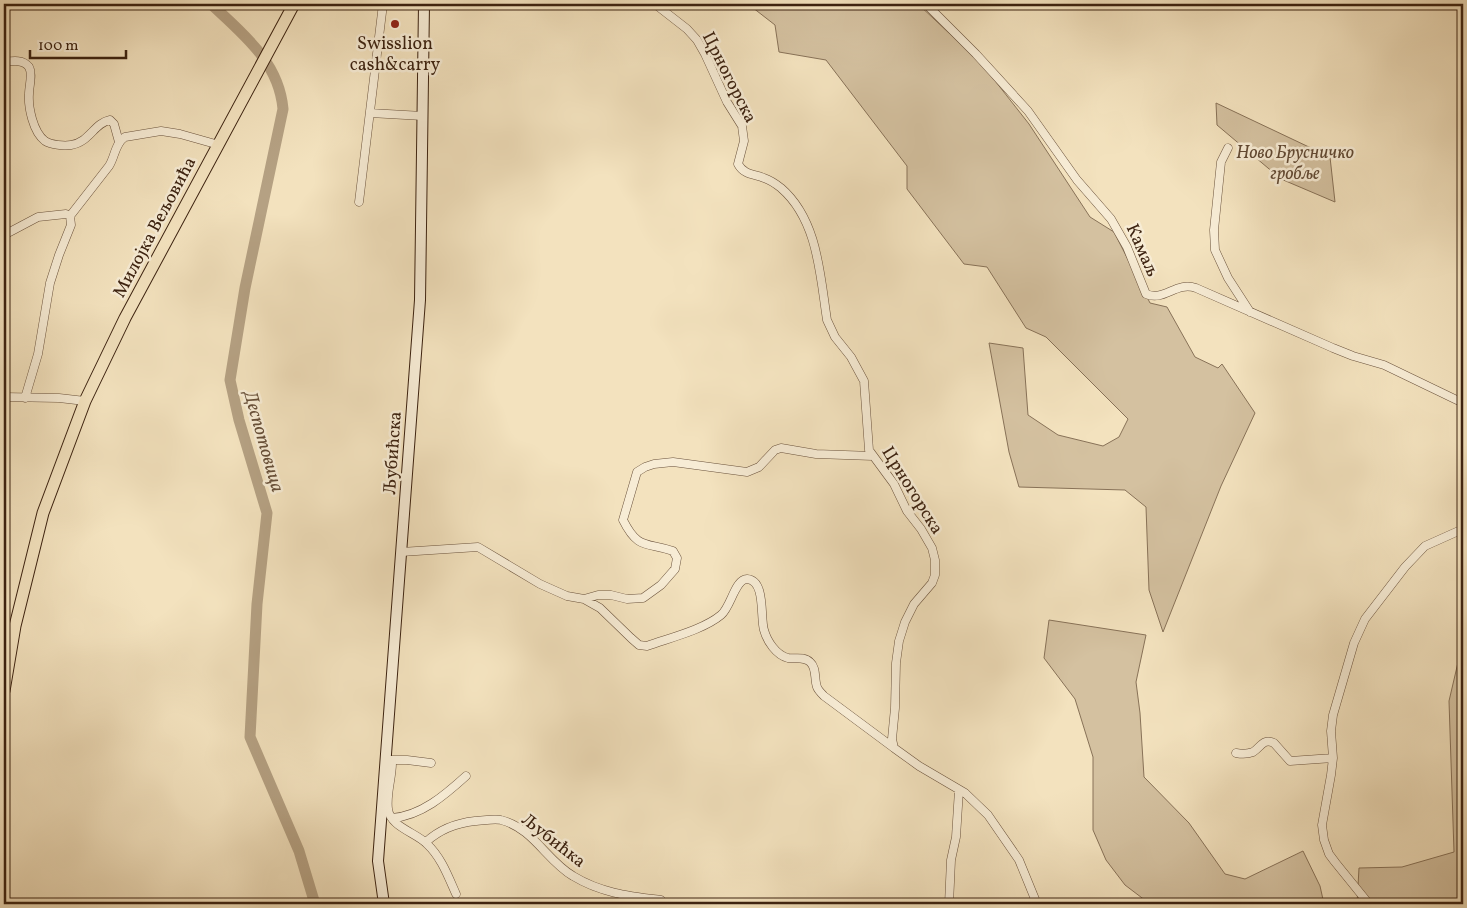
<svg xmlns="http://www.w3.org/2000/svg" width="1467" height="908" font-family="Vollkorn,serif">
<style>
.green{fill:#d4c1a0;stroke:#887258}
.lines{fill:none;stroke-linecap:round;stroke-linejoin:round}
.river{stroke:#b5a183;stroke-width:11}
.street-casing{stroke:#6a523c;stroke-width:9}
.secondary-casing{stroke:#3c2210;stroke-width:12}
.primary-casing{stroke:#3c2210;stroke-width:13}
.street{stroke:#f7ecd5;stroke-width:8}
.secondary{stroke:#f7ecd5;stroke-width:10}
.primary{stroke:#f3e2be;stroke-width:11}
.poi-dot{fill:#8f2418;stroke:#f7ecd5;stroke-width:2}
.labels{text-anchor:middle;stroke-width:5;stroke-linejoin:round;paint-order:stroke}
.poi-label{font-size:18px;fill:#3c2210;stroke:#f7ecd5}
.street-label{font-size:18px;fill:#3c2210;stroke:#f7ecd5}
.park-label{font-size:18px;font-style:italic;fill:#624a34;stroke:#f7ecd5}
.water-label{font-size:19px;font-style:italic;fill:#664e38;stroke:#f7ecd5}
</style>
<rect width="100%" height="100%" fill="#f3e2be"/>
<filter id="stains"><feTurbulence type="fractalNoise" baseFrequency=".004" numOctaves="4"/><feColorMatrix values="0 0 0 0 .2 0 0 0 0 .09 0 0 0 0 .02 0 0 0 .5 -.17"/></filter>
<radialGradient id="worn" r=".72"><stop offset=".6" stop-color="#630" stop-opacity="0"/><stop offset="1" stop-color="#630" stop-opacity=".3"/></radialGradient>
<path class="green" d="M748 4H918L981 63 1029 124 1090 217 1114 232 1150 303 1167 307 1195 357 1218 368 1222 364 1255 413 1221 486 1163 632 1149 590 1146 507 1125 490 1019 487 1009 452 989 343 1023 348 1028 415 1058 435 1103 446 1119 437 1128 419 1046 337 1026 328 987 267 964 264 907 189V166L826 60 779 52 775 25Z
M1216 103 1330 157 1335 202 1281 179 1217 125Z
M1049 620 1146 635 1136 682 1140 713 1144 777 1189 823 1225 874 1245 879 1303 851 1320 886 1324 904H1150L1125 885 1106 860 1093 830V757L1075 699 1044 658Z
M1463 641V904H1357L1359 868 1402 867 1454 852 1449 701Z"/>
<g class="lines">
<path class="river" d="M211 4C243 34 279 62 283 109L245 288 230 380 239 420 267 513 257 604 250 737 299 851 315 904"/>
<defs>
<path id="street" d="M655 4 687 29 697 40 705 54 727 102 742 126 744 141 738 164C744 175 754 174 764 178 770 180 776 184 781 188 818 220 820 275 827 320L835 337 851 357 864 381 869 450 894 484 907 511 921 529 932 548 935 560V575L932 583 914 604 905 622 899 641 896 663 895 708 892 739 894 748 919 766 965 793 988 815 1019 860 1037 904
M926 4 976 54 1028 111 1077 180 1111 219 1127 247 1146 294C1164 302 1176 281 1196 288L1333 348 1353 356 1384 365 1463 403
M4 62C12 61 23 59 29 67 33 74 29 86 29 94 28 107 33 132 45 141 51 145 64 146 71 145 90 142 94 123 110 120L114 124 119 142
M370 113 423 116
M1228 148 1221 162 1214 230 1215 250 1228 278 1250 312
M359 202 383 4
M70 216 109 166C115 157 115 143 125 137L161 131 180 134 219 145
M4 235 38 217 66 214 70 216 71 225 59 255 50 283 38 354 25 398
M4 397 59 398 85 401
M401 552 478 547 540 584 567 596 584 599 600 608 631 638 639 645 647 646C669 638 703 630 721 615 731 607 735 579 747 579 766 580 760 618 764 630 767 641 776 655 788 658 795 659 804 656 810 662 817 668 814 679 817 687 818 690 822 694 824 696L894 748
M584 599 598 595H611L627 599 643 598 661 585 675 569 677 558 673 551C646 542 638 550 623 520L637 472 645 467 654 464 673 462 747 472 759 467 775 450 781 448 816 454 873 456
M1236 753C1241 754 1248 754 1253 752 1261 747 1263 738 1274 743L1290 761 1333 758
M385 760H391L392 763C392 778 386 794 388 809 390 827 417 833 427 844 441 857 448 876 456 894
M391 760H407L431 763
M392 818C421 816 445 795 466 776
M426 842C439 830 457 823 475 821 482 821 494 818 501 820 533 828 547 861 573 876 601 893 629 896 661 900L660 904
M949 904 951 860 956 837 959 790
M1369 904 1335 862 1329 854 1324 840 1322 825 1331 775 1333 758 1331 731 1333 715 1354 643 1365 619 1405 567 1425 546 1463 529"/>
<path id="secondary" d="M384 904 378 861 420 300 424 4"/>
<path id="primary" d="M4 691 15 626 43 513 85 401 125 318 294 4"/>
</defs>
<use href="#street" class="street-casing"/>
<use href="#secondary" class="secondary-casing"/>
<use href="#primary" class="primary-casing"/>
<use href="#street" class="street"/>
<use href="#secondary" class="secondary"/>
<use href="#primary" class="primary"/>
</g>
<circle class="poi-dot" cx="395" cy="24" r="5"/>
<g class="labels">
<g class="poi-label">
<text x="395" y="49">Swisslion<tspan x="395" dy="21">cash&amp;carry</tspan></text>
</g>
<g class="street-label">
<text transform="translate(730 77) rotate(63)" y="6">Црногорска</text>
<text transform="translate(154 227) rotate(-62)" y="6">Милојка Вељовића</text>
<text transform="translate(1143 250) rotate(66)" y="6">Камаљ</text>
<text transform="translate(392 453) rotate(-86)" y="6">Љубићска</text>
<text transform="translate(913 490) rotate(58)" y="6">Црногорска</text>
<text transform="translate(554 840) rotate(38)" y="6">Љубићка</text>
</g>
<g class="park-label">
<text x="1295" y="158">Ново Брусничко<tspan x="1295" dy="21">гробље</tspan></text>
</g>
<g class="water-label">
<text transform="translate(265 441) rotate(74)" y="7">Деспотовица</text>
</g>
</g>
<rect width="1467" height="908" fill="none" stroke="#f3e2be" stroke-width="20"/>
<rect x="5" y="5" width="1457" height="898" fill="none" stroke="#3c2210" stroke-width="2.5"/>
<rect x="10" y="10" width="1447" height="888" fill="none" stroke="#3c2210"/>
<path d="M30 50v8h96v-8" fill="none" stroke="#3c2210" stroke-width="2.5"/>
<text x="38" y="50" font-size="15" fill="#3c2210" stroke="#f7ecd5" stroke-width="4" paint-order="stroke">100 m</text>
<rect width="100%" height="100%" filter="url(#stains)"/>
<rect width="100%" height="100%" fill="url(#worn)"/>
</svg>
